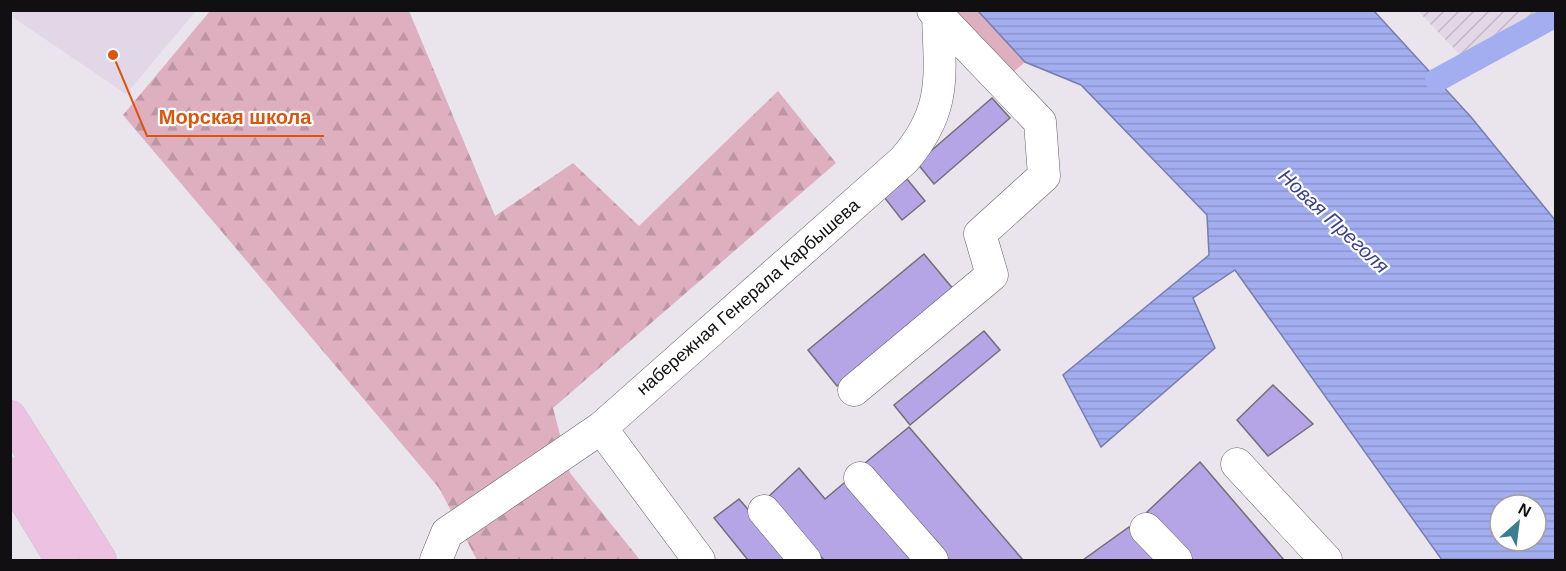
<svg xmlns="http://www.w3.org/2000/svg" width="1566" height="571" font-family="Arial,sans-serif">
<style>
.built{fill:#e2d7e6}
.industrial{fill:url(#industrial-furrows)}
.forest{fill:url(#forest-firs)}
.park{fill:#ddafbf}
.water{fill:url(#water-rules);stroke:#777ead;stroke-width:1.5;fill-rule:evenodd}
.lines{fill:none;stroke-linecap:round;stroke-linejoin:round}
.canal{stroke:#a3aef0;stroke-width:24}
.building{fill:#b5a4e6;stroke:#716f77;stroke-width:1.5}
.minor-casing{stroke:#656068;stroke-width:33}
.major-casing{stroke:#c6c5c6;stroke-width:34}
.minor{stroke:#fff;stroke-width:32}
.major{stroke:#ecc1e2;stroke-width:33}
.labels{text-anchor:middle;stroke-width:4.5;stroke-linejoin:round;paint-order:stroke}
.street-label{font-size:18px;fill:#110f12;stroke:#fff}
.water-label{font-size:20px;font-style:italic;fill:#3b418e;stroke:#fff}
.leader{fill:none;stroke:#dd550c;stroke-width:2}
.callout-dot{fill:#dd550c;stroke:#fff;stroke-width:2}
.callout-label{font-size:20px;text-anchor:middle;font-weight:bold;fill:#dd550c;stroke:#fff;stroke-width:4.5;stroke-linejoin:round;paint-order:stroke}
</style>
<defs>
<pattern id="industrial-furrows" width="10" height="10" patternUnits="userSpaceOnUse" patternTransform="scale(1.5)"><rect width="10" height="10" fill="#e2d7e6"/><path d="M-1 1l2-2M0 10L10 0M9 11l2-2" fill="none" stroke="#c1b7c4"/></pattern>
<pattern id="forest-firs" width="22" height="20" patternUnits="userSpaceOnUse" patternTransform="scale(1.5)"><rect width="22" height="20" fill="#ddafbf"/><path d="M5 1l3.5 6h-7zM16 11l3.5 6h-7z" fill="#bd95a3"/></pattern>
<pattern id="water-rules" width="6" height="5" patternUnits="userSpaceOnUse" patternTransform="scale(1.5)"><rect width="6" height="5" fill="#a3aef0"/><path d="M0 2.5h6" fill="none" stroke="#8b94cd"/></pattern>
</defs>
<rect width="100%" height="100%" fill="#eae4ed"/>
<path class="built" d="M10 11 11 10 196 11 126 94 11 16Z"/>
<path class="industrial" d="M1418 11H1539L1466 61Z"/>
<path class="forest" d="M210 11H409L495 216 573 163 639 226 778 91 836 163 553 408 570 473 640 560H477L439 488 123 115Z"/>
<path class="park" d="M947 11H978L1025 62 1011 74Z"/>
<path class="water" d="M978 11H1374L1471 117 1555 220V560H1442L1235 270 1193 298 1215 348 1101 447 1063 375 1209 255 1207 215 1081 85 1025 62ZM1500 505H1536V541H1500Z"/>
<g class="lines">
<path class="canal" d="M1437 80 1556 15"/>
</g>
<path class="building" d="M992 98 1010 118 934 184 917 163Z
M907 179 925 201 902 220 884 197Z
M924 254 954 290 837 386 808 350Z
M984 331 1000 350 910 425 894 405Z
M1273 385 1313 424 1268 456 1237 420Z
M909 427 1023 560H949L865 463Z
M1200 462 1284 560H1193L1147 512Z
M799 468 825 499 850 478 919 560H824L767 498Z
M739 499 792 560H748L714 518Z
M1129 527 1160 560H1083Z"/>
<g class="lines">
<defs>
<path id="minor" d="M854 390 992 275 980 234 1044 176 1040 122 933 10
M601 428 699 560
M1237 464 1326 560
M860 478 932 560
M764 511 805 560
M1146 529 1176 560
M436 560 447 533 601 428 904 160C947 110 940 76 938 15"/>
<path id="major" d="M10 417 100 560
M10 474 62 560"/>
</defs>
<use href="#minor" class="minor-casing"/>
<use href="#major" class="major-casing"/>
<use href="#minor" class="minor"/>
<use href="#major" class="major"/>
</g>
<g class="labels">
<g class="street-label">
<text transform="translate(748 297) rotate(-41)" y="6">набережная Генерала Карбышева</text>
</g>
<g class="water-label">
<text transform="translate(1334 221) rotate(43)" y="7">Новая Преголя</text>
</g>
</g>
<path class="leader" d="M113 55L147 136H324"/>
<circle class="callout-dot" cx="113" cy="55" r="6"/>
<g class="callout-label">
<text x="235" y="124">Морская школа</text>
</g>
<rect width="1566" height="571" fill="none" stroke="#110f12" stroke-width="24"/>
<g transform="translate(1518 523) rotate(28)"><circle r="28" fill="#ffffff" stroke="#a09fa0" stroke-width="1.5"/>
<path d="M0-4.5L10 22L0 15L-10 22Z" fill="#3b7e8f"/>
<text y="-9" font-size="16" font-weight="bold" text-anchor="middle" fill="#110f12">N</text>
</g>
</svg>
